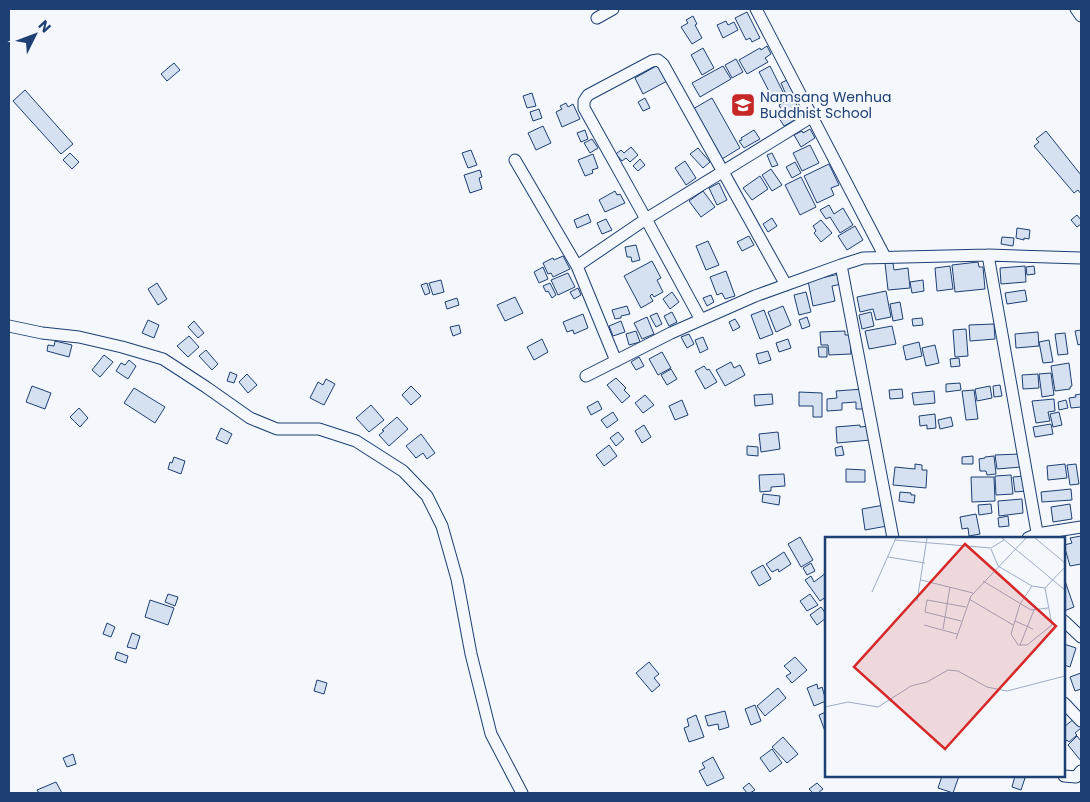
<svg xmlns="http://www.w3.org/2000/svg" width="1090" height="802" font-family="Poppins,sans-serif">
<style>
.building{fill:#d5e0f0;stroke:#1d3f73}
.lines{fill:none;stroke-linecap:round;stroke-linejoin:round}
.minor-casing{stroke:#1d3f73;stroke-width:13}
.minor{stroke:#f4f7fb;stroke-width:11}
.labels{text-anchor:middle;stroke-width:4;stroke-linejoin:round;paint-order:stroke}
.poi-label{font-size:14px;fill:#1d3f73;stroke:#f4f7fb;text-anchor:start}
.inset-road{fill:none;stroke:#9eadc5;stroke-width:1}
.view{fill:#d62828;fill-opacity:0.15;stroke:#d62828;stroke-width:2.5}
.inset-edge{fill:none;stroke:#1d3f73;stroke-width:2.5}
</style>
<rect width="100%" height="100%" fill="#f4f7fb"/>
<path class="building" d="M747 12 760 38 752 42 750 38 746 40 735 18Z
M693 16 697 24 695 25 702 38 692 44 681 27 688 23 686 20Z
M726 21 728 25 734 22 738 30 723 38 717 25Z
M767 46 771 54 765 58 768 62 747 74 739 60 760 48 761 50Z
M703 48 714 68 702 75 691 55Z
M736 59 743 72 732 78 725 65Z
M174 63 180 70 167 81 161 74Z
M658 65 667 81 643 94 635 78Z
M723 66 731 79 700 97 692 83Z
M770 66 786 98 775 103 759 72Z
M787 80 794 94 787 97 781 83Z
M25 90 73 144 61 154 13 101Z
M532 93 536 106 527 108 523 96Z
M793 97 802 116 784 126 779 118 784 115 779 105Z
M645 98 650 108 643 111 638 102Z
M712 98 740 148 722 159 693 109Z
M566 103 568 107 573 104 580 119 562 127 556 112 562 109 560 106Z
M539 109 542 118 533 121 530 112Z
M543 126 551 143 536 150 528 133Z
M810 129 815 138 801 147 794 135 802 131 803 133Z
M585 130 588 139 581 142 577 133Z
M754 130 760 139 744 148 739 141 742 140 741 138Z
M1046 131 1081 175V194L1078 190 1074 193 1034 146 1039 142 1036 139Z
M592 139 598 148 590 153 584 143Z
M810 145 819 163 802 171 793 153Z
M631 147 638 155 630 162 626 158 622 161 616 154 621 150 624 153Z
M698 148 710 162 703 168 690 154Z
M471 150 477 165 468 168 462 153Z
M70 153 79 162 72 169 63 160Z
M772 153 778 165 772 167 767 155Z
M593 154 598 168 592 170 593 173 585 176 578 160Z
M640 159 645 165 638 171 633 166Z
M685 161 696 178 686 185 675 168Z
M795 162 801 173 792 178 786 167Z
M829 164 839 185 831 188 834 195 817 203 804 176Z
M771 169 782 185 772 191 762 175Z
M480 170 482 177 479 178 482 189 470 193 464 175Z
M760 176 768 189 752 200 743 188Z
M801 177 816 207 800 215 785 185Z
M719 183 727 200 717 205 709 188Z
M615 191 617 195 620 194 625 203 605 212 599 200Z
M703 191 715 207 701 217 689 201Z
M829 205 834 214 843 208 853 225 840 233 830 217 826 219 820 210Z
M588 214 591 222 577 228 574 220Z
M1077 215 1081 220V224L1077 227 1071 220Z
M772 218 777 226 768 232 763 224Z
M606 219 612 230 602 234 597 223Z
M821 220 832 233 821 242 814 233 816 231 813 226Z
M855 226 863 240 847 250 838 236Z
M1017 228 1030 230 1029 239 1024 238V240L1016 238Z
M749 236 754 245 742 251 737 242Z
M1002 237 1014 238 1013 246 1001 244Z
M708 241 719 265 706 270 696 246Z
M636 245 640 260 632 262 631 257H627L625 247Z
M563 256 570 269 553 277 551 273 548 274 543 263 553 258 554 260Z
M652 261 661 278 657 280 663 292 654 297 652 294 650 296 653 301 641 308 624 276Z
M978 262 979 267H983L985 289 955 292 952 265Z
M885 263H893L894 270 908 268 910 288 888 290Z
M950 266 953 289 937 291 935 268Z
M1025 266 1026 282 1001 284 1000 268Z
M1034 266 1035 274 1027 275 1026 267Z
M543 267 548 279 539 283 534 272Z
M726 271 735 296 725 299 722 293 717 295 710 277Z
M568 273 575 287 558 295 551 280Z
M839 274 842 284 832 286 835 301 813 306 808 281Z
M441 280 444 292 433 295 429 283Z
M923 280 924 291 912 293 910 282Z
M157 283 167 299 158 305 148 289Z
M427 283 430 293 425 295 421 285Z
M550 283 556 295 552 298 548 291 546 292 543 286Z
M578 288 581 295 574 299 570 292Z
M1025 290 1027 301 1007 304 1005 293Z
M886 291 891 317 876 320 873 309 860 312 857 297Z
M672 292 679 302 670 309 663 299Z
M806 292 811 312 799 315 794 295Z
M711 295 714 302 707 306 703 298Z
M515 297 523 313 505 321 497 305Z
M457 298 459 305 447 309 445 302Z
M900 302 903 319 893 321 890 304Z
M627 306 630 314 621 316V318L615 319 612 310Z
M783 306 791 325 776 332 768 312Z
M764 310 773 334 760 339 751 315Z
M672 312 677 322 669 326 664 316Z
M871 312 874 326 862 329 859 315Z
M657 313 662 324 656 327 650 316Z
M583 314 588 328 574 334 573 330 567 332 563 322Z
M647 317 654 334 642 339 634 323Z
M807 317 810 326 802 329 799 320Z
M922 318 923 325 913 326 912 319Z
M735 319 740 327 733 331 729 322Z
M148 320 159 325 154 338 142 333Z
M194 321 204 333 198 338 188 327Z
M621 321 625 332 613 336 609 326Z
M994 324 995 339 970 341 969 325Z
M459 325 461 333 453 336 450 327Z
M892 326 896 344 869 349 865 331Z
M966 329 968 356 955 357 953 330Z
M1081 330V344L1078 345 1075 331Z
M636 331 640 342 629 345 626 334Z
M845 331V335H850L851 354 829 355 828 345H821L820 332Z
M1038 332 1039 346 1016 348 1015 334Z
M1065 333 1068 354 1058 355 1055 334Z
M689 334 694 344 687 348 681 337Z
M189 336 199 347 188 357 177 346Z
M703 337 708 349 700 353 695 340Z
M542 339 548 352 534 360 527 347Z
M788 339 791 348 779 352 776 343Z
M1049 340 1053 362 1043 363 1039 342Z
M55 341 72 345 69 357 47 351 48 345 54 346Z
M919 342 922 356 906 360 903 346Z
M935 345 939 363 926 366 922 348Z
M818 347H827V357H819Z
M206 350 218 364 212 370 199 356Z
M768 351 771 360 759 364 756 354Z
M662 352 671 368 658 375 649 359Z
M104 355 113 362 100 377 92 370Z
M639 357 644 366 636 370 631 362Z
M959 358 960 366 951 367 950 359Z
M129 360 136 366 128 379 116 371 121 363 125 365Z
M731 362 734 368 740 365 745 375 725 386 716 370Z
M1069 363 1072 386 1070 387V389L1055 391 1051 366Z
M704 366 707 370 709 369 717 382 705 389 695 371Z
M671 369 677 379 667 385 661 375Z
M230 372 237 375 234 383 227 381Z
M1051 373 1054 395 1042 397 1039 374Z
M247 374 257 385 248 393 239 382Z
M1038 374 1039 388 1023 389 1022 375Z
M616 378 626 388 624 390 630 396 622 403 607 385Z
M326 379 335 384 324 405 310 398 318 382 323 385Z
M960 383 961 390 946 392V384Z
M1000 385 1002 396 994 397 993 386Z
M32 386 51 393 45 409 26 402Z
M411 386 421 396 411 405 402 395Z
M990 386 992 398 977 401 975 389Z
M134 388 165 407 155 423 124 403Z
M863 389 864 409H856V402L842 403V410L827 411V399L837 398 836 391Z
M902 389 903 398 890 399 889 390Z
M974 390 978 419 966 420 962 391Z
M934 391 935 403 914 405 912 393Z
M799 392 822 393V417H813V406H799Z
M772 394 773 404 755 406 754 395Z
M1081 394V407L1071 408 1069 398 1076 397 1075 395Z
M645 395 654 405 643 413 635 403Z
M1054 399 1055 411 1048 412 1050 421 1036 423 1032 401Z
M682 400 688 415 675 420 669 406Z
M1066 400 1068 408 1059 410 1058 402Z
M598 401 602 409 591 415 587 407Z
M371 405 384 420 369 432 356 418Z
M79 408 88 418 80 427 70 417Z
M613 412 618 420 607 428 601 420Z
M1059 412 1062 425 1053 427 1050 414Z
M935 414 936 428 927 429V425L920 426 919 416Z
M397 417 408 429 389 446 379 435 384 431 382 430Z
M951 417 953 426 940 429 938 420Z
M1051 424 1053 434 1035 437 1033 427Z
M644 425 651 437 642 443 635 431Z
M860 425V427L869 426 871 440 837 443 836 427Z
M221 428 232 434 227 444 216 439Z
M618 432 624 439 616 446 610 438Z
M778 432 780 449 761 452 759 434Z
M421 434 435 453 427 459 423 453 416 458 406 446Z
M609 445 617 456 604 466 596 455Z
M747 446 758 447V456L747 455Z
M842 446 844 455 836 456 835 448Z
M1020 454 1021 467 997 469 995 455Z
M973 456V464H962V457Z
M994 456 996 474 987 475 986 471H980L979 459 985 458V457Z
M174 457 185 461 181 474 168 469 170 462 172 463Z
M915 464 922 465V470H927L926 488 893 485 895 467 915 469Z
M1065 464 1067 478 1048 480 1047 466Z
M1076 464 1079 484 1070 485 1067 465Z
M846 469 865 470V482H846Z
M784 474 785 486 771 487V491L760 492 759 475Z
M1011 475 1013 494 996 495 995 476Z
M1024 476 1026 491 1015 492 1013 477Z
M971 477H994L995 501 972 502Z
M1071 489 1072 500 1042 502 1041 492Z
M900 492 911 493V495H915L914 503 899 501Z
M763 494 780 496 779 505 762 502Z
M1022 499 1023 513 999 516 998 501Z
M991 504 992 513 979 515 978 505Z
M1070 504 1072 519 1053 522 1051 507Z
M884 505 887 526 865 530 862 509Z
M976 514 980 534 969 536 968 528 962 529 960 517Z
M1008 516 1009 526 999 527 998 518Z
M1081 536V564L1070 566 1064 545 1072 543 1070 538Z
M800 537 813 560 801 567 788 544Z
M784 552 791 564 779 572 778 569 772 572 766 564Z
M811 563 815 571 807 575 803 568Z
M763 565 771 579 759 586 751 572Z
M826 573V597L820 601 805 580 811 576 814 582Z
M1064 578 1074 607 1064 611Z
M168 594 178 597 175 606 165 602Z
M810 594 818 605 807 611 800 601Z
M150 600 174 608 168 625 145 617Z
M821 607 826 614V618L817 625 810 615Z
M107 623 115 627 111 637 103 634Z
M132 633 140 636 136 649 127 647Z
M1064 644 1076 648 1070 667 1064 665Z
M117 652 128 656 126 663 115 659Z
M795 657 807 670 792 683 786 676 791 673 784 666Z
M649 662 659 674 654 678 660 685 652 692 636 673Z
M1081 673V689L1075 691 1070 677Z
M317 680 327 683 324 694 314 691Z
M817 684 818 689 822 687 826 701 814 706 807 688Z
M778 688 786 698 765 716 757 706Z
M755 705 761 721 751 725 745 709Z
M725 711 729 727 719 730 718 724 708 726 705 716Z
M826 712V734L819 715Z
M696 715 704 737 689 742 684 728 689 726 687 719Z
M1075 718 1081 726V728L1075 733 1077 735 1069 742 1067 740 1064 743V727Z
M1077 736 1081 741V761L1068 745Z
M783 737 798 754 787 763 772 747Z
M772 749 782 763 770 772 760 758Z
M73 754 76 764 67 767 63 758Z
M713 757 724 778 707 786 699 771 705 768 702 763Z
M942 776H959L953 793 938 788Z
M1015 776 1025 778 1021 790 1012 787Z
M56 782 62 793H39L37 790Z
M749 783 755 790 750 793H747L743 788Z
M817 783 823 789 818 793H813L809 789Z"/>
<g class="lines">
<defs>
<path id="minor" d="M756 9 885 257
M1076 9 1081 16
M597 18 613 9
M515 160 577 266 616 361
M988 255 1038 538
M841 265 893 538
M577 266 646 219 813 116
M701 320 646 219 584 108V101L588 95 652 61 658 60 663 64 786 285
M9 326 42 333 79 337 122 347 163 359 206 387 250 418 277 429H319L356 441 403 471 427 496 442 526 457 579 471 654 491 734 522 793
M586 376 671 333 755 296 841 265 863 258 988 255 1081 258
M1028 538 1037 534 1081 527
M1064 621 1081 637
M1064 703 1081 721
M1064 776 1076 777 1081 771"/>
</defs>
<use href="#minor" class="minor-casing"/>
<use href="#minor" class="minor"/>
</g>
<defs>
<symbol id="school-square" viewBox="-11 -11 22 22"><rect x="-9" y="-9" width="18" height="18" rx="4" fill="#c62828" stroke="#f4f7fb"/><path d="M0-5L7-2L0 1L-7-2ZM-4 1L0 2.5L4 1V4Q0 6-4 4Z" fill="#fff"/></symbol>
</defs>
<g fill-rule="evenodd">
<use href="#school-square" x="729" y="91" width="28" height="28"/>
</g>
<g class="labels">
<g class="poi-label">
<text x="760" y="102">Namsang Wenhua<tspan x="760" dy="16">Buddhist School</tspan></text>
</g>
</g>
<g transform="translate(825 537)">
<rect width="240" height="240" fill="#f4f7fb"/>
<path class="inset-road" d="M177 1 240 53M210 1 240 26M70 3 166 11 179 3M166 12 173 29 207 49 220 51 240 30M63 20 100 26M96 43 148 56M158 44 206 73 223 71M207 49 195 67 186 97 193 108H202L227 88 220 51M47 55 71 1M144 62 188 88M92 64 102 1M136 84 100 75 102 63 141 70M190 84 208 92M99 88 132 97M118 92 125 50M131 102 146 59 201 1M195 108 209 73M0 170 23 165 53 170 86 149 102 145 123 133 133 134 162 150 182 154 240 139"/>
<path class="view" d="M140 7 231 89 120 212 29 130Z"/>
<rect width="240" height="240" class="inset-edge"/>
</g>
<rect width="1090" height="802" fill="none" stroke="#1d3f73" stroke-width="20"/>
<g transform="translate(35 35) rotate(48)" stroke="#f4f7fb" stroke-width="4" paint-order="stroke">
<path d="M0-4L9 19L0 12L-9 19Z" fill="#1d3f73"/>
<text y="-8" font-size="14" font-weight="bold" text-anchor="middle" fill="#1d3f73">N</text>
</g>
</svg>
